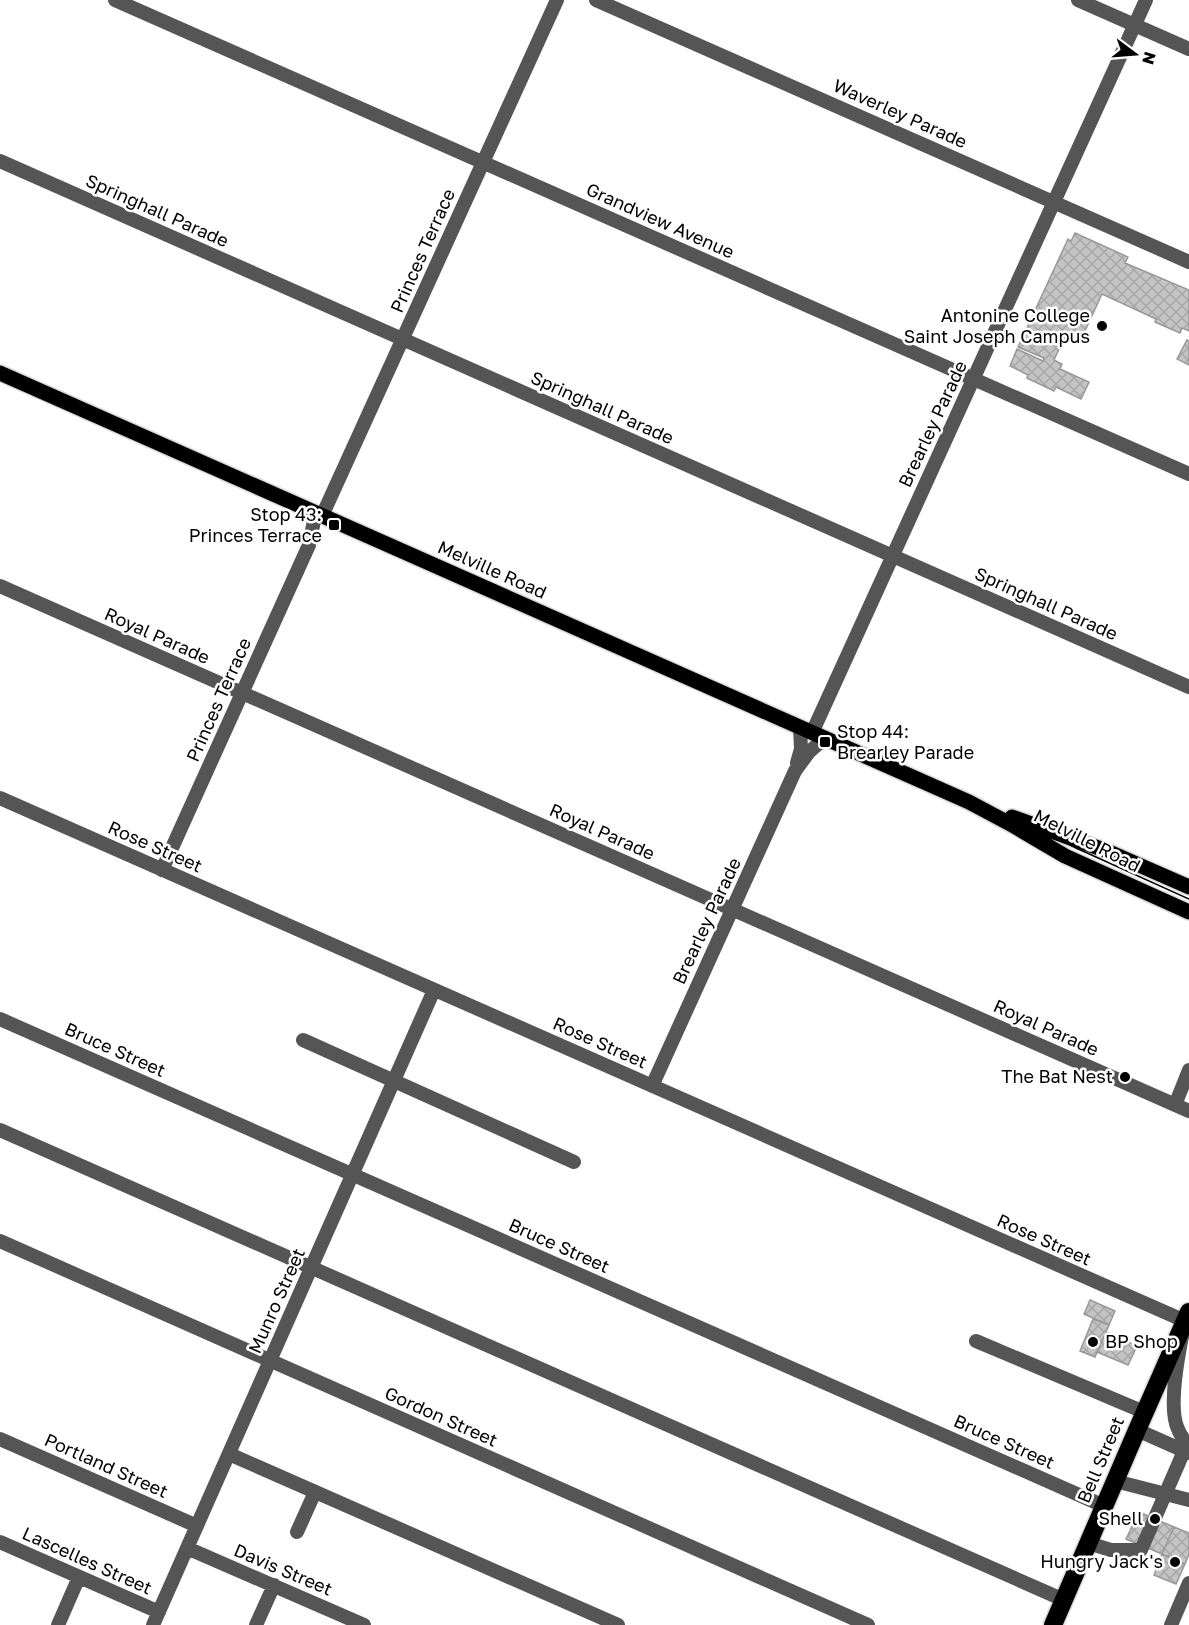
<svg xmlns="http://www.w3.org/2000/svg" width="1189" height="1625" font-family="'Golos Text',sans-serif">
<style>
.building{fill:url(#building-cross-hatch);stroke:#999;stroke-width:1.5}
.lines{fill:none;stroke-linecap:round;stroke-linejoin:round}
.major-casing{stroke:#dbdbdb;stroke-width:18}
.highway-casing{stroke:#dbdbdb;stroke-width:21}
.minor{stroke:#555;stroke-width:14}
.major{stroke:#000;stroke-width:15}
.highway{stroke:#000;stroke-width:18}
.tram{stroke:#000;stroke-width:1.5}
.poi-dot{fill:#000;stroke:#fff;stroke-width:2}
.labels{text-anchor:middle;stroke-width:5;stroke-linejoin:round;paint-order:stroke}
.street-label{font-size:18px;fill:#000;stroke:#fff}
.poi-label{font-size:18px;fill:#000;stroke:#fff;text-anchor:end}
</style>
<defs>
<pattern id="building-cross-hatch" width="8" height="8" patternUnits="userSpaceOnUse" patternTransform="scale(1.5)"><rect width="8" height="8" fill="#c4c4c4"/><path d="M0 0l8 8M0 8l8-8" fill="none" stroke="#a7a7a7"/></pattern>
</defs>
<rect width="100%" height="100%" fill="#fff"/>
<path class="building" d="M1075 233 1128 257 1125 263 1189 290V331L1182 328 1180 333 1155 322 1156 319 1102 294 1084 333 1082 332 1077 344 1064 338 1054 360 1062 364 1060 369 1089 382 1081 399 1056 387 1054 391 1027 378 1028 375 1010 366 1017 349 1043 361 1044 358 1018 347 1068 239 1071 241Z
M1187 340 1189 341V365L1177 359Z
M1090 1300 1115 1311 1109 1325 1084 1314Z
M1093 1319 1109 1325 1095 1357 1080 1351Z
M1106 1332 1137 1346 1128 1365 1097 1352Z
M1139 1512 1174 1527 1162 1554 1126 1539Z
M1174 1527 1189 1533V1554L1185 1564 1162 1554Z
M1162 1554 1185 1564 1176 1584 1154 1575Z"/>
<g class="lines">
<defs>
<path id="major" d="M0 373 969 802 1014 826 1065 856 1189 912
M1012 817 1107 851 1189 887"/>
<path id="highway" d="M1053 1625 1137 1430 1189 1312"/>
</defs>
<use href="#major" class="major-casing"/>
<use href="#highway" class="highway-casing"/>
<path class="minor" d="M115 0 1189 474
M596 0 1189 262
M1078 0 1189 49
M0 161 1189 687
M322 516 557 0
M0 586 1189 1111
M812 733 1146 0
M797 763 801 749 800 727
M0 798 1185 1321C1180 1346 1167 1407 1178 1429 1180 1435 1185 1441 1189 1445
M162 870 309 545 315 516 314 512
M0 1019 1104 1506
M303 1040 574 1162
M652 1086 795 771 809 752 825 738
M1175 1105 1189 1070
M0 1130 1064 1600
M0 1241 868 1625
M976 1341 1144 1412
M1137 1430 1189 1453
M0 1439 197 1526
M229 1454 618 1625
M1115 1481 1189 1500
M297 1532 315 1492
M0 1542 159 1612
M1088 1543 1111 1550H1141L1184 1451
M187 1548 364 1625
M58 1625 79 1577
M153 1625 434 990
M256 1625 274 1585
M1171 1625 1189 1583"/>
<use href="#major" class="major"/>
<use href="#highway" class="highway"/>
<path class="tram" d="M0 369 1033 826 1076 848 1189 899"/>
</g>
<g class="poi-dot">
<circle cx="1102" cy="326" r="6"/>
<rect x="328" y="519" width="12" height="12" rx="3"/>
<rect x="819" y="736" width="12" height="12" rx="3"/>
<circle cx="1125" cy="1077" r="6"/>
<circle cx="1093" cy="1342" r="6"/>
<circle cx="1155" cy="1519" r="6"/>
<circle cx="1175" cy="1562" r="6"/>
</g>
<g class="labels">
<g class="street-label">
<text transform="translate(900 114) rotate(24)" y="6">Waverley Parade</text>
<text transform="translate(157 211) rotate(24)" y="6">Springhall Parade</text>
<text transform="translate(660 221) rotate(24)" y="6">Grandview Avenue</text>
<text transform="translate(423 251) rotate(-66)" y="6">Princes Terrace</text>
<text transform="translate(602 408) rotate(24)" y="6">Springhall Parade</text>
<text transform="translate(933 424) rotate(-65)" y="6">Brearley Parade</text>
<text transform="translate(492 570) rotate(24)" y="6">Melville Road</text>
<text transform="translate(1046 604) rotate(24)" y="6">Springhall Parade</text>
<text transform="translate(157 636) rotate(24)" y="6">Royal Parade</text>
<text transform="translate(219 700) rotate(-66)" y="6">Princes Terrace</text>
<text transform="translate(602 832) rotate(24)" y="6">Royal Parade</text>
<text transform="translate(1087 841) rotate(27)" y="6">Melville Road</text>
<text transform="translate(155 847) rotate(24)" y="6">Rose Street</text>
<text transform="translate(707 921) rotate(-65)" y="6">Brearley Parade</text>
<text transform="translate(1046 1028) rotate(24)" y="6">Royal Parade</text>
<text transform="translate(600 1043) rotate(24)" y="6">Rose Street</text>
<text transform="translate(115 1050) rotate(24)" y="6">Bruce Street</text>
<text transform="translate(1044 1240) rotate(24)" y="6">Rose Street</text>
<text transform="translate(559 1246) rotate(24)" y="6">Bruce Street</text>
<text transform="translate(277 1301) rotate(-66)" y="6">Munro Street</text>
<text transform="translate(441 1417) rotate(24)" y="6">Gordon Street</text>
<text transform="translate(1004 1442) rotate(24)" y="6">Bruce Street</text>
<text transform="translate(1101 1460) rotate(-67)" y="6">Bell Street</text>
<text transform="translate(106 1466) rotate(24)" y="6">Portland Street</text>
<text transform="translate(87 1561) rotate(24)" y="6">Lascelles Street</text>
<text transform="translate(283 1570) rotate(23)" y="6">Davis Street</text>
</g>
<g class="poi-label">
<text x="1090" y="322">Antonine College<tspan x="1090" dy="21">Saint Joseph Campus</tspan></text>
<text x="322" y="521">Stop 43:<tspan x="322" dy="21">Princes Terrace</tspan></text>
<text x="837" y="738" text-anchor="start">Stop 44:<tspan x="837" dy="21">Brearley Parade</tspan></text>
<text x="1113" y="1083">The Bat Nest</text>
<text x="1105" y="1348" text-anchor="start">BP Shop</text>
<text x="1143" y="1525">Shell</text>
<text x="1163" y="1568">Hungry Jack's</text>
</g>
</g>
<g transform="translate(1135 54) rotate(106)" stroke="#ffffff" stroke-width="4.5" paint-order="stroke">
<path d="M0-4.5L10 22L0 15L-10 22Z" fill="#000000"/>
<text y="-9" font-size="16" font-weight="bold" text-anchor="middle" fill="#000000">N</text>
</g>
</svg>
